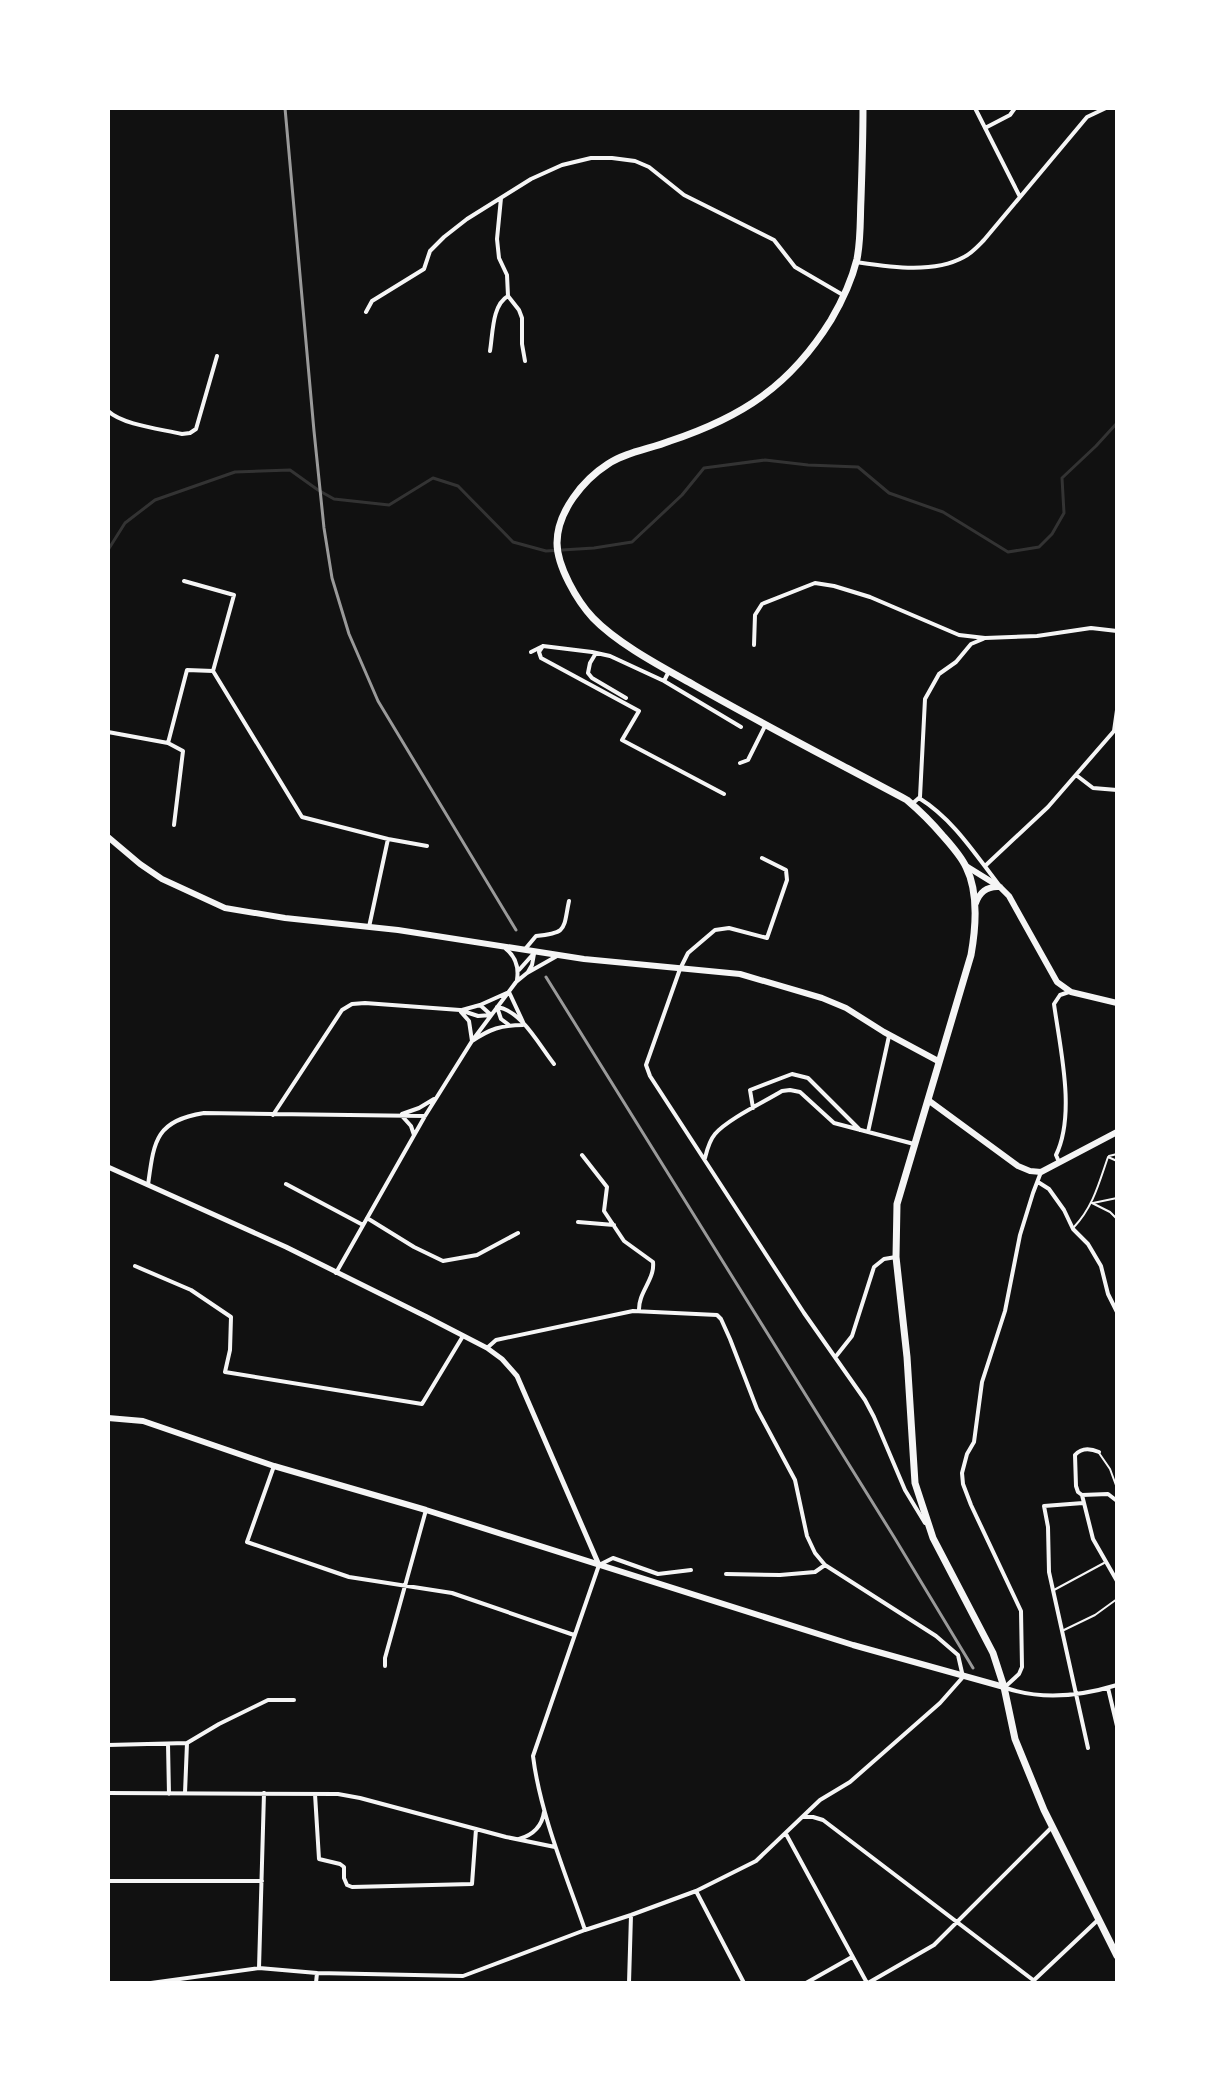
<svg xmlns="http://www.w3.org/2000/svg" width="1225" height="2091" font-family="Inter,sans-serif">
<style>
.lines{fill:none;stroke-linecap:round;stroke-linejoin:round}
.stream{stroke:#333;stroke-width:3}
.service{stroke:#f5f5f5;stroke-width:2}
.minor{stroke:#f5f5f5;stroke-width:4}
.tertiary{stroke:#f5f5f5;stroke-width:5}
.secondary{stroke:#f5f5f5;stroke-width:6}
.primary{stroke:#f5f5f5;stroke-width:7}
.rail{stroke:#9a9a9a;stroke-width:3}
</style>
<rect width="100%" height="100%" fill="#111"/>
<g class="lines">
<path class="stream" d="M108 550 125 523 155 500 235 472 290 470 318 490 334 499 389 505 433 478 458 486 513 542 546 551 594 548 632 542 682 495 704 468 765 460 808 465 858 467 889 493 943 512 1008 552 1039 547 1052 534 1064 513 1062 478 1096 446 1117 423"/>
<path class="service" d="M1109 1156 1117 1154
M1108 1157 1117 1161
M1092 1203 1110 1212 1117 1219
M1093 1203 1117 1198
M1074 1227C1093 1207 1099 1183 1108 1157
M1099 1453 1110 1469 1117 1488
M1054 1590 1104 1563
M1064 1630 1095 1615 1117 1599"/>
<path class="minor" d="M975 108 1020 197
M985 128 1010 115 1015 108
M501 198 497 239 499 258 507 275 508 296 519 310 522 318V344L525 361
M856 262C890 267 933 274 964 257 972 253 978 246 984 240L1087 117 1106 108
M366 312 372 301 424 269 430 251 444 237 467 219 531 179 562 165 591 158H612L635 161 649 167 684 195 774 240 795 267 843 295
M490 351C493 333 492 305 508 296
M108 411C123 425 161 429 182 434L190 433 196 429 217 356
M184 581 234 595 213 671
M754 645 755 615 762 604 815 583 834 586 870 597 959 635 985 638 1037 636 1091 628 1117 631
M543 646 539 652 541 658 639 711 622 740 724 794
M531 652 543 646 592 652 610 656 664 681 669 671
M596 653 590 663 588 673 592 678 626 698
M664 681 741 727
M108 732 168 743 183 751 174 825
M168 743 187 670 213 671 302 817 388 839 369 927
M740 763 748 760 766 724
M1076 775 1093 788 1117 790
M919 798C953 819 975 854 999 885
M912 804 920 797 925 699 939 674 956 662 971 644 983 639
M388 839 427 846
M762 858 786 870 787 880 767 938 729 928 715 930 688 953 680 969 646 1065 650 1076 804 1313 865 1400 874 1417 905 1490 925 1523
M985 866 1048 807 1114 731 1117 710
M526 948 536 936C568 933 563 929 569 901
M506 949C516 957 519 967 517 980
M519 970 535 952
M528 972 532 965 534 954
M480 1005 509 992 523 1022
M462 1010 480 1005 490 1014
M461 1012 469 1021 472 1041C490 1029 501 1025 523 1025
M509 1025 501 1019 497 1007C521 1010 539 1045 554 1064
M753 1108 750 1090 792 1074 808 1078 860 1130
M402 1114 419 1108 434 1099
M273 1115 342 1010 352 1004 365 1003 460 1010 478 1016 491 1015
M402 1116 411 1126 414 1135
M868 1132 889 1036
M582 1155 607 1187 604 1211 624 1241 653 1262C655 1280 638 1292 639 1311
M705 1158C707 1150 709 1141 715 1134 728 1119 764 1102 782 1091L790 1090 800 1092 834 1123 914 1144
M1059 1162 1056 1155C1076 1114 1060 1048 1054 1004L1060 995 1069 992
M1038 1182 1049 1189 1064 1210 1073 1229 1088 1244 1101 1266 1108 1294 1117 1312
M286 1184 363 1225
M148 1185C154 1141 155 1121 204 1113L425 1116
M367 1218 414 1247 443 1261 477 1255 518 1233
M578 1222 614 1225
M135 1266 191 1290 231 1317 230 1350 225 1372 422 1404 463 1336
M336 1273 425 1116 472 1041 516 982 527 973 557 956
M837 1355 852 1336 874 1267 884 1259 896 1257
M1099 1452C1090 1448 1081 1448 1075 1455L1076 1486 1078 1492 1082 1495 1093 1539 1117 1581
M274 1466 247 1542 349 1577 452 1593 574 1635
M1082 1495 1108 1494 1117 1501
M1083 1503 1044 1506 1048 1527 1049 1572 1088 1748
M726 1574 780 1575 815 1572 825 1565
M385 1666V1658L426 1510
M1006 1686 1019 1674 1022 1667 1021 1611 971 1505 963 1484 962 1473 967 1454 974 1442 982 1382 1005 1311 1020 1235 1033 1193 1041 1172
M1006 1688C1041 1700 1081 1696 1117 1685
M1108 1688 1117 1726
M168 1744 169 1794
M108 1745 187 1743 219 1724 268 1700H294
M108 1793 338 1794 360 1798 506 1837 555 1847
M185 1793 187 1743
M315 1794 319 1859 340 1864 344 1867V1878L347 1885 352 1887 472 1884 476 1829
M804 1817H813L823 1820 1037 1983
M786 1834 867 1983
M519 1839C533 1835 542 1826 544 1812
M108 1881H262
M696 1891 744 1983
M585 1930C566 1875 540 1813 533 1756L599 1565 613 1558 658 1574 691 1570
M259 1968 264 1793
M151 1983 259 1968 317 1973 463 1976 585 1930 631 1915 696 1891 756 1861 820 1800 850 1782 940 1703 963 1677 958 1655 936 1636 825 1565 815 1553 807 1536 795 1480 757 1409 730 1339 721 1319 717 1315 633 1311 496 1340 487 1348
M316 1983 317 1973
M629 1983 631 1915
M806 1983 852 1957
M868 1983 934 1945 1052 1827
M1031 1983 1099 1919"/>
<path class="tertiary" d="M108 1167 286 1247 427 1317 487 1348 502 1359 517 1376 599 1565"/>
<path class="secondary" d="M108 837 140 864 162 879 225 908 285 918 398 930 584 959 740 974 822 998 846 1008 884 1032 938 1061
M966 866 1000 887 1009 896 1057 982 1071 992 1117 1003
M976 903C980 891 988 886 1000 887
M928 1100 1018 1166 1030 1171 1041 1172 1117 1132
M108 1418 143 1421 274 1466 426 1510 853 1645 1004 1687"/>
<path class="primary" d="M863 108C863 138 862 169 861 199 860 219 861 239 857 259 852 279 841 303 831 320 790 386 742 417 670 441 650 449 626 452 608 464 583 480 557 512 557 543 557 566 577 601 593 618 618 644 662 667 694 685 764 725 836 762 907 800 920 811 932 823 943 836 951 845 961 856 966 867 979 893 976 927 971 955L897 1204 896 1257 907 1357 915 1483 933 1538 993 1653 1004 1687 1015 1739 1044 1810 1117 1956"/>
<path class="rail" d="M285 108 314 431 324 528 332 578 349 634 378 701 516 930
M546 977 894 1537 973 1668"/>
</g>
<rect width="1225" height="2091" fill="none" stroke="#ffffff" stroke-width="220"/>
</svg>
